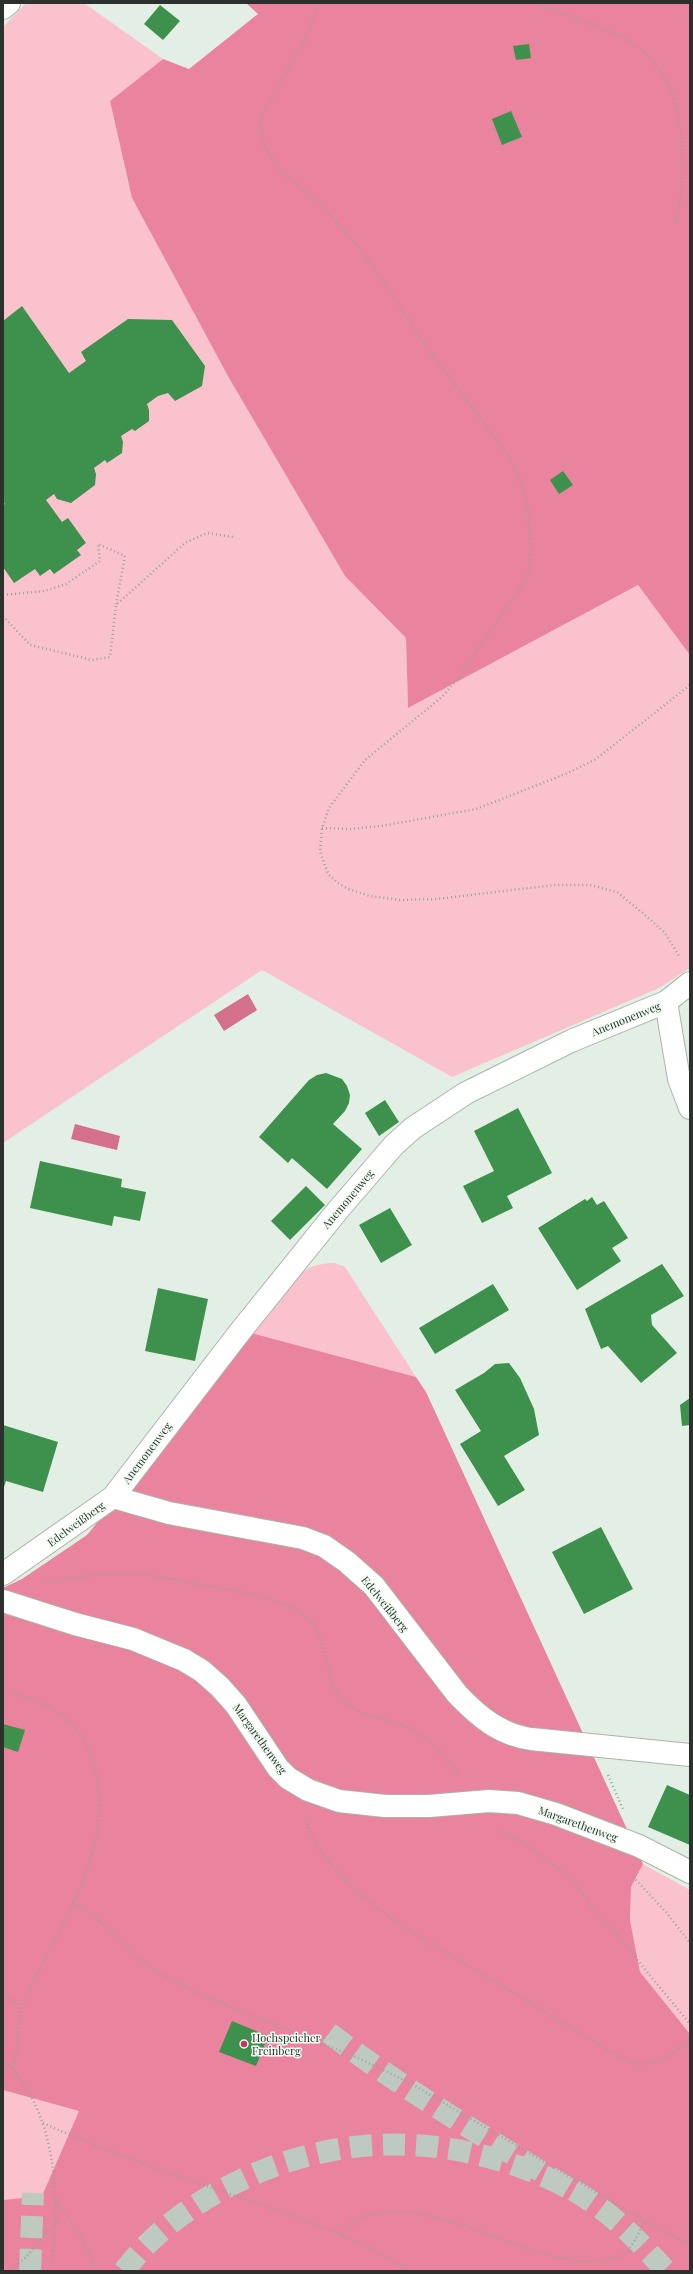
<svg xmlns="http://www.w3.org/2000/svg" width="693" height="2274" font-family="'Playfair Display',serif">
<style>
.green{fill:#fac2cd}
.forest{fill:#ea839d}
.water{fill:#d5708a}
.building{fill:#3e904d}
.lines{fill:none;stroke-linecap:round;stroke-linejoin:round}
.minor-tunnel{stroke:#bec9bf;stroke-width:22;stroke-dasharray:22 11;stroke-linecap:butt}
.highway-tunnel{stroke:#bec9bf;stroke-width:22;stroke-dasharray:22 11;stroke-linecap:butt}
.minor-casing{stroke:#a9b5aa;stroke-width:24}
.path{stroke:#9aa39b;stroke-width:2.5;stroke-dasharray:1 3;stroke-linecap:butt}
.minor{stroke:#fff;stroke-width:22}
.poi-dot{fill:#c23565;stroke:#f0fcf1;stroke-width:1.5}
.labels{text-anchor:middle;stroke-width:3;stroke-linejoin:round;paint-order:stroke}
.street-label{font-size:11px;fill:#2c312d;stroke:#f0fcf1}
.poi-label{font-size:11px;fill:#2c312d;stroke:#f0fcf1;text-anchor:start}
</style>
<rect width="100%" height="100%" fill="#e3efe4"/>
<path class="green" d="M26 3H84L163 59 110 101 132 198 229 378 345 576 406 638 408 708 638 585 690 655V968L659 988 452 1077 262 970 3 1143V27Z
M335 1263 345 1267 416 1377 251 1333C267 1314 289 1278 311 1267 319 1264 327 1263 335 1263Z
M643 1864 690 1890V2034L640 1973 630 1920 631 1887Z
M3 2090 79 2111 42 2197 3 2200Z"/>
<path class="forest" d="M246 3H690V655L638 585 408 708 406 638 345 576 229 378 132 198 110 101 163 59 189 69 258 14Z
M251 1333 416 1377 426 1392 643 1864 631 1887 630 1920 640 1972 690 2034V2271H3V2200L42 2196 79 2111 3 2090V1588L22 1579 87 1535Z"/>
<path class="water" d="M248 994 257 1010 224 1031 214 1015Z
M75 1124 120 1136 117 1150 71 1139Z"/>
<path class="building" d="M160 5 180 21 163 40 144 24Z
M529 44 531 58 516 60 513 46Z
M511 111 522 137 502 145 492 119Z
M22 306 69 373 86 361 81 352 128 319 172 320 205 366 202 386 175 401 168 393 158 396 147 404 149 410V421L135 431 132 429 121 436 123 442 122 453 107 463 105 460 94 468 96 474 95 485 71 503 57 499 54 494 46 500 62 522 68 518 86 543 77 550 81 555 54 574 50 569 40 576 35 569 14 583 3 567V505L5 504 3 502V321Z
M563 471 573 485 559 494 550 480Z
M326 1073 342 1079 347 1086 350 1095 349 1103 345 1111 333 1124 362 1149 327 1189 292 1158 288 1163 259 1137 309 1080 317 1075Z
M385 1100 399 1122 379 1136 365 1113Z
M518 1108 552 1173 507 1196 513 1208 482 1223 463 1186 494 1171 474 1131Z
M40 1161 122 1179 121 1187 146 1192 140 1221 114 1216 112 1226 30 1208Z
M306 1186 325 1205 290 1240 271 1221Z
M592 1197 597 1205 604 1201 628 1238 612 1248 621 1261 577 1290 538 1228 585 1199 587 1201Z
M390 1208 412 1245 381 1263 359 1225Z
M662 1264 684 1296 651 1315 652 1325 677 1353 641 1383 608 1346 601 1349 585 1309Z
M493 1284 509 1310 435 1354 419 1328Z
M158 1288 208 1299 195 1361 145 1351Z
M509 1363 520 1378 534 1409 539 1435 504 1456 525 1490 498 1506 460 1444 481 1431 455 1390 484 1373 495 1364Z
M690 1398V1425L682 1426 680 1405Z
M3 1425 58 1442 43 1492 6 1481 3 1490Z
M601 1527 633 1589 584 1614 552 1552Z
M3 1724 25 1730 18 1752 3 1747Z
M667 1785 690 1795V1845L648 1827Z
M232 2021 268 2036 256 2066 219 2052Z"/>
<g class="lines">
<path class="minor-tunnel" d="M329 2033C405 2090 486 2138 568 2188
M30 2271 33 2193"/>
<path class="highway-tunnel" d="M124 2271C151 2235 189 2206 229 2186 339 2129 456 2132 567 2187 605 2206 638 2240 666 2271"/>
<defs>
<path id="minor" d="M3 8 9 3
M666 1002 679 1079 690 1108
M113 1497 169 1513 303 1538 324 1546 347 1562 374 1586 457 1694C479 1717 499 1734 531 1739L690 1755
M3 1574 113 1497 239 1333 338 1210 394 1145 413 1128 466 1093 571 1041 666 1002 690 983
M3 1601 75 1624 133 1639 184 1660 202 1671 220 1687 236 1705 278 1768 288 1778 308 1790 339 1801 385 1806H429L489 1801 518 1803 556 1814 639 1846 690 1872"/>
</defs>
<use href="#minor" class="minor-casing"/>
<path class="path" d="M319 3 306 36 260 120 264 144 276 166 322 206 365 255 429 350 508 455 522 484 527 503 531 551 530 567 525 581 459 677 442 697 365 760 329 808 322 828 320 851 325 866 329 875 338 883 348 889 370 896 400 900 437 899 554 885H590L617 892 645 915 665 933 679 956
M535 3C568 16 606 26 636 46 689 81 688 169 676 224
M3 595 44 591 66 584 100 561 98 544 125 556 116 604
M3 616 30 645 92 660 110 657 116 605 185 543 207 533 233 537
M322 828 350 829 381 826 476 809 568 773 596 759 690 685
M45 1581C74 1578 103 1573 132 1574 153 1574 174 1580 195 1584 229 1590 286 1595 311 1622 332 1645 321 1683 346 1703 361 1716 382 1718 399 1724 424 1732 443 1754 459 1774
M3 1690C21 1696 40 1701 56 1711 79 1726 90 1747 96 1773 113 1854 61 1922 29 1991 25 1999 21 2006 20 2014 17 2032 21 2051 11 2067
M608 1775 623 1809
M306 1820C328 1891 429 1942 489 1978 532 2004 576 2030 619 2057 648 2073 666 2059 690 2040
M502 1832 526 1844 569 1877 690 2024
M633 1877 666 1912 690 1943
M73 1903 97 1918 132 1953 159 1973 202 1995 358 2058 410 2083 645 2221 690 2245
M3 1992 8 1998 22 2006
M3 2060C58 2110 61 2203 51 2271
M43 2123C107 2152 172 2174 238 2197 297 2217 357 2237 410 2271
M56 2201 80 2234 97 2271
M341 2236C370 2191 447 2219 487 2234 525 2248 586 2274 624 2254 633 2247 639 2231 645 2221
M9 2271 26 2257 57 2221"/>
<use href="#minor" class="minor"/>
</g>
<circle class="poi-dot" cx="244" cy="2044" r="4"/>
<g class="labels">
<g class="street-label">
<text transform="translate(626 1019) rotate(-22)" y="4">Anemonenweg</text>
<text transform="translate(348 1199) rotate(-50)" y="4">Anemonenweg</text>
<text transform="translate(147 1453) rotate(-53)" y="4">Anemonenweg</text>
<text transform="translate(76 1524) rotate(-36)" y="4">Edelweißberg</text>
<text transform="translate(385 1604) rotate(51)" y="4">Edelweißberg</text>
<text transform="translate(260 1739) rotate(54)" y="4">Margarethenweg</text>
<text transform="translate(578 1824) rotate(20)" y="4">Margarethenweg</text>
</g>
<g class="poi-label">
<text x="252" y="2042">Hochspeicher<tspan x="252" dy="13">Freinberg</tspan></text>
</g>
</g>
<rect width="693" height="2274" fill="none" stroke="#2c312d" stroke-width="8"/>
</svg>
